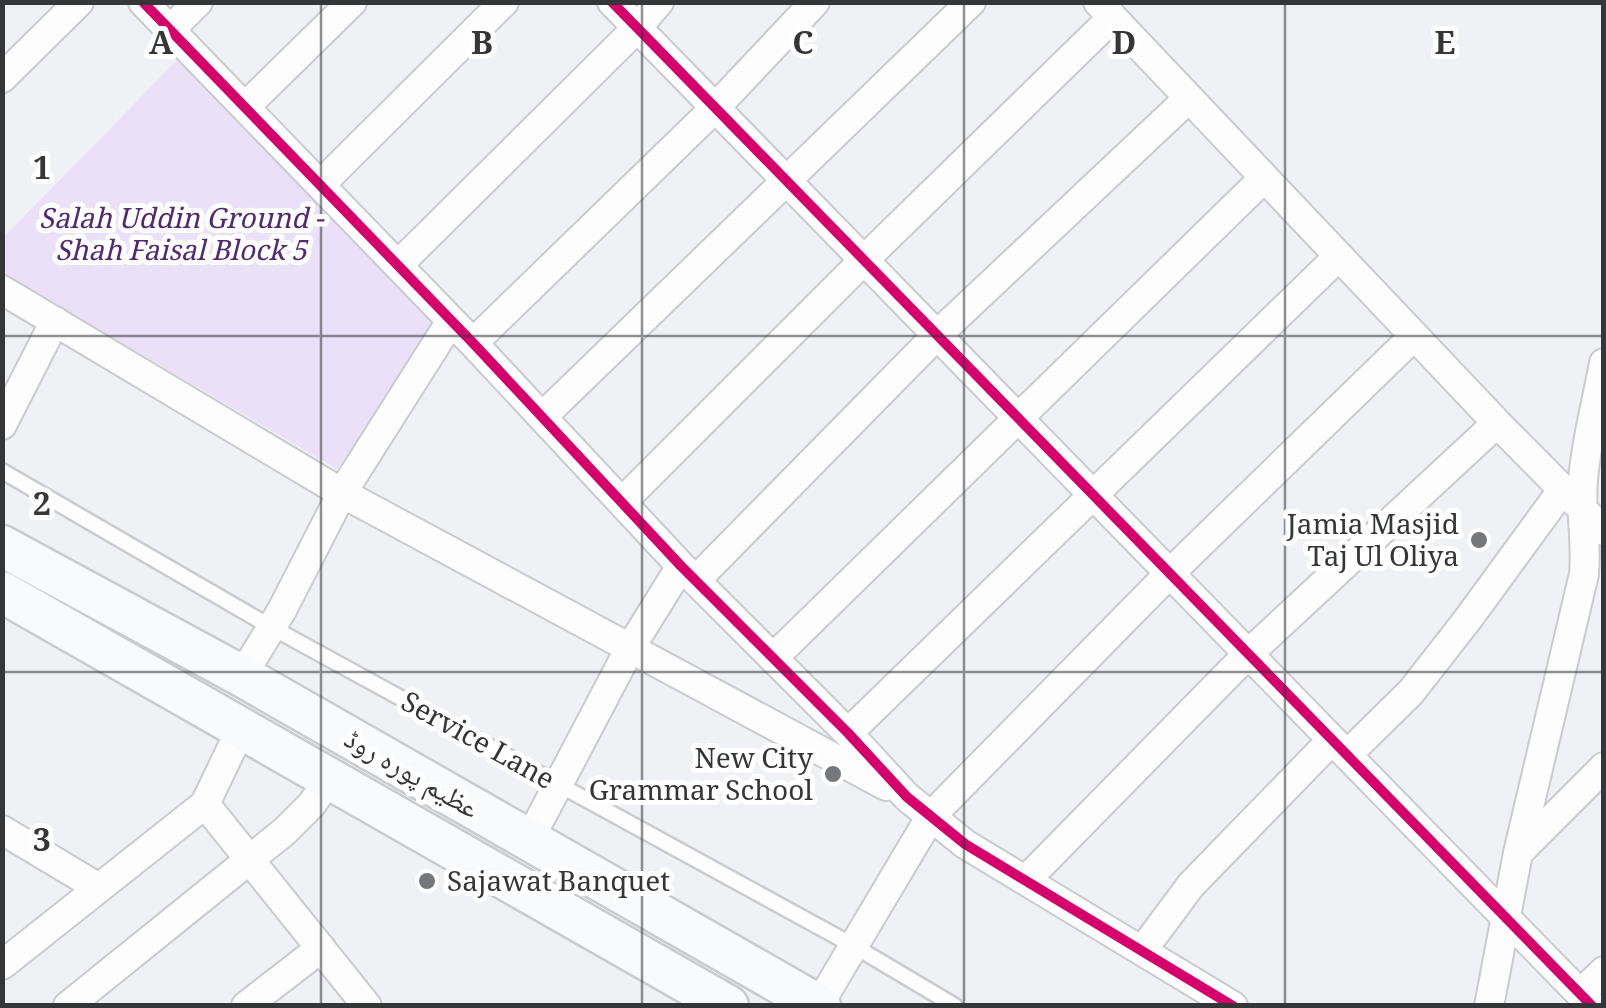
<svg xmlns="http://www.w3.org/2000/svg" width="1606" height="1008" font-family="Georgia,'Noto Naskh Arabic',serif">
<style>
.green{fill:#eae0f8}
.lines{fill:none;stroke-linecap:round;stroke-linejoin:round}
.lane-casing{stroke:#cacbcd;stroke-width:19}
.street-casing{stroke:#cacbcd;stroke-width:32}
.secondary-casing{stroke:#cacbcd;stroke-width:45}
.lane{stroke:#fdfdfd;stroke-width:14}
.street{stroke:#fdfdfd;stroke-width:28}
.secondary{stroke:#f8fafc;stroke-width:40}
.cycleway-casing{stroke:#fff;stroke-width:16}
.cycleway{stroke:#d6006c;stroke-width:10}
.grid{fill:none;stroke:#343638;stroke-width:2.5;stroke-opacity:0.55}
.poi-dot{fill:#75777a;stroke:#fff;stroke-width:4}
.labels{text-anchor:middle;stroke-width:10;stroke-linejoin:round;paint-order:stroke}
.park-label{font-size:28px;font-style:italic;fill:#522973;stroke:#fff}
.poi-label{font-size:28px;fill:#343638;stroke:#fff;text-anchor:end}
.street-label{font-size:28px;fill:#343638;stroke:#fff}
.grid-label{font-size:32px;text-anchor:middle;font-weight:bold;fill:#343638;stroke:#fff;stroke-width:10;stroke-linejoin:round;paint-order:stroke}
</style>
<rect width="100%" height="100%" fill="#eff1f4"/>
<path class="green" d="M179 58 446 329 337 469 3 273V238Z"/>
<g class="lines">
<defs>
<path id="lane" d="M2 471 271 627 854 946 955 1006"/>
<path id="street" d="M143 2 473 343 681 566 848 733 907 797 965 844 1233 1006
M612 2 1592 1006
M1098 2 1497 423 1604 531
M170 30 198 2
M2 78 79 2
M245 107 352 2
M320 185 504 2
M398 265 637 28 659 2
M2 290 342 493 886 786
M473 343 715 108 815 2
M542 417 971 2
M2 425 55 321
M622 502 864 260 1112 18
M696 580 937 335 1189 98
M773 658 1264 178
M242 676 282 610 342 493 451 321
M241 729 205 804 367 1006
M848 733 1339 256
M1347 755 1411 692 1468 619 1563 489
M2 830 99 888
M529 840 629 650 681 566
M1519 852 1604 767
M1026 880 1247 655 1497 423
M1142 951 1191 885 1332 740
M2 965 205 804
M1581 993 1604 971
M68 1006 285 831 311 805 330 779
M246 1006 321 948
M818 1006 931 816 1169 574 1414 336
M1489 1006 1518 853 1584 574C1587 543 1580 511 1583 480 1586 441 1597 402 1604 363"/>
<path id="secondary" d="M2 546 242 676 820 1006
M2 592 728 1006"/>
</defs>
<use href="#lane" class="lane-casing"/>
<use href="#street" class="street-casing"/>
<use href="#secondary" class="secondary-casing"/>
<use href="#lane" class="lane"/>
<use href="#street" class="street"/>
<use href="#secondary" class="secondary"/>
<defs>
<path id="cycleway" d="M143 2 473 343 681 566 848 733 907 797 965 844 1233 1006
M612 2 1592 1006"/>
</defs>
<use href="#cycleway" class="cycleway-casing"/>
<use href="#cycleway" class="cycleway"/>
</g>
<path class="grid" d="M321 2V1006M642 2V1006M964 2V1006M1285 2V1006M2 336H1604M2 672H1604"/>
<g class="poi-dot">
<circle cx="1479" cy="540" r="10"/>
<circle cx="833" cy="774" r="10"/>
<circle cx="427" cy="881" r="10"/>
</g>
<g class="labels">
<g class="park-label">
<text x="181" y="228">Salah Uddin Ground -<tspan x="181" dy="32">Shah Faisal Block 5</tspan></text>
</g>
<g class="poi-label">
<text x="1459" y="534">Jamia Masjid<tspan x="1459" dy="32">Taj Ul Oliya</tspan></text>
<text x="813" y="768">New City<tspan x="813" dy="32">Grammar School</tspan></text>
<text x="447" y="891" text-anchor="start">Sajawat Banquet</text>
</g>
<g class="street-label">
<text transform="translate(478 740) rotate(29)" y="10">Service Lane</text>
<text transform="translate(412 773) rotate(30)" y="10">عظیم پورہ روڈ</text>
</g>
</g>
<g class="grid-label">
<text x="161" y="54">A</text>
<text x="482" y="54">B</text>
<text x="803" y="54">C</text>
<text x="1124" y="54">D</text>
<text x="1445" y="54">E</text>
<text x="42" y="179">1</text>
<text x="42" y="515">2</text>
<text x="42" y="851">3</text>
</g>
<rect width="1606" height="1008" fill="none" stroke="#343638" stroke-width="10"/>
</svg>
